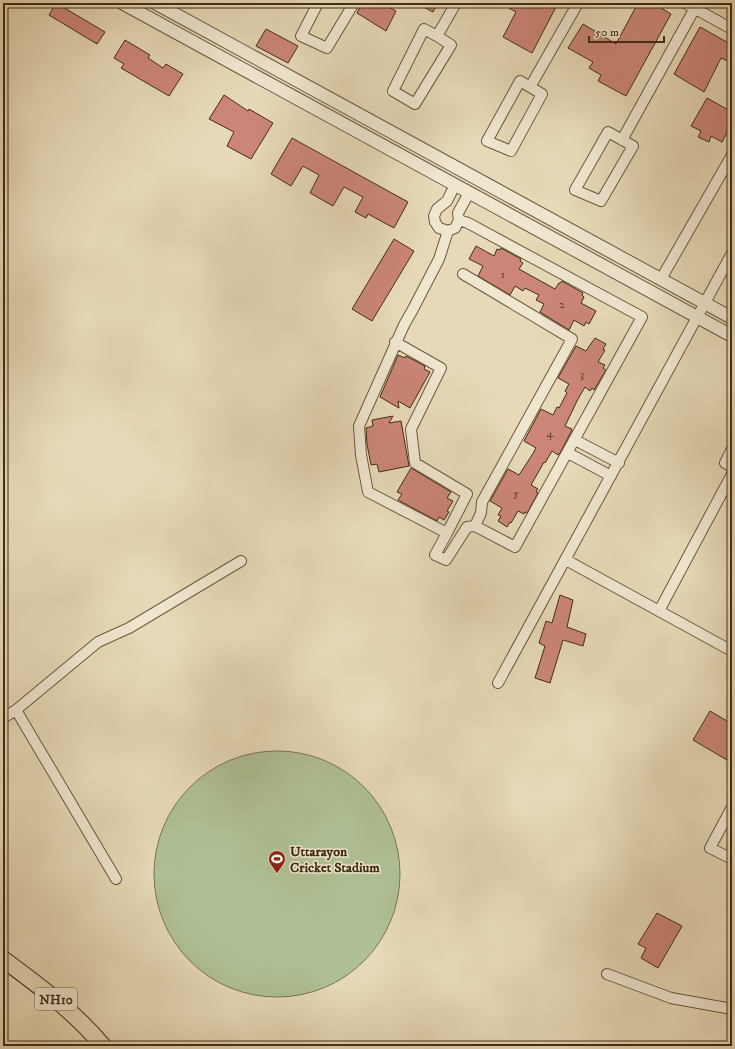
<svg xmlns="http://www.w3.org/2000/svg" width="735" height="1049" font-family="'IM FELL DW Pica',serif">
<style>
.green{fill:#afc094;stroke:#787654}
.building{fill:#cb8677;stroke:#412d13}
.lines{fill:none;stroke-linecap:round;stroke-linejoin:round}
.minor-casing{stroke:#6a583c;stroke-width:12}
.tertiary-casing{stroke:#6a583c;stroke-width:14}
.trunk-casing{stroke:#412d13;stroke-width:18}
.minor{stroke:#efe6d0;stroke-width:10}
.tertiary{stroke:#efe6d0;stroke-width:12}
.trunk{stroke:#e7d9b7;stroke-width:16}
.labels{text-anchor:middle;stroke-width:3;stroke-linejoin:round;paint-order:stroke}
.number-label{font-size:12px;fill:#64432c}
.shield{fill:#efe6d0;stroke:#75644c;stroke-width:1}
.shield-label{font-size:13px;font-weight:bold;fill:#412d13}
.poi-label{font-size:14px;font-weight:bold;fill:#412d13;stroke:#efe6d0;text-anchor:start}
</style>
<rect width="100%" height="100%" fill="#e7d9b7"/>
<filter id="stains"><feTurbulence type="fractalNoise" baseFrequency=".005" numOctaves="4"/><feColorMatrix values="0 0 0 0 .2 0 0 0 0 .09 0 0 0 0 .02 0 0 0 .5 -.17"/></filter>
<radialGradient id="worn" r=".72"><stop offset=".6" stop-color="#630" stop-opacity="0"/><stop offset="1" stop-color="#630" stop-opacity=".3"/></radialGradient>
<path class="green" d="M154 874a123 123 0 1 1 246 0a123 123 0 1 1-246 0Z"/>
<path class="building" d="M56 3 105 32 97 44 49 15Z
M362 3H381L396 11 386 31 357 13Z
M416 3H438L433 12Z
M500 3H558L532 53 503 37 516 12Z
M638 3H664L661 8 671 14 626 96 598 81 601 75 589 68 593 62 568 48 583 24 616 44Z
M700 27 732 45V63L721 58 704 92 674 74Z
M266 29 298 46 288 63 256 46Z
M125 40 150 55 148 58 163 68 166 64 183 74 169 96 121 68 124 64 114 58Z
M224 95 248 111 249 109 273 123 251 159 227 146 234 132 209 119Z
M707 98 732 112V123L722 142 711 136 709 142 698 137 701 131 691 126Z
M292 138 408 202 394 228 368 214 366 218 355 212 363 197 344 187 333 206 310 193 319 175 303 166 291 186 271 174Z
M394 239 414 251 372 321 352 309Z
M476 246 494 256 497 249 500 250 501 248 521 259 520 261 523 263 519 269 555 289 559 283H560L562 281 583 293 582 295 584 297 581 303 596 311 589 324 586 322 584 326 574 320 569 330 540 312 544 304 536 300 539 295 525 288 523 291 515 286 510 295 478 276 483 266 469 259Z
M595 338 606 344 603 349 605 350 598 362 605 365 603 368 606 370 594 390 592 388 590 391 585 387 578 399 565 426 572 429 571 432 560 453 558 455 552 451 545 463 544 462 531 485 538 489 536 492 538 493 527 513 525 512 524 514 518 511 511 523 510 522 507 527 498 521 501 516 498 515 502 508 490 501 508 469 519 475 532 455 536 448 524 441 541 409 553 415 557 407 559 408 567 393 565 391 569 384 558 378 576 346 586 351Z
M398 355 405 358 406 356 425 366 424 369 430 372 410 408 398 401 399 408 380 397Z
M393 416 389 423 401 421 409 466 379 472 377 464 371 465 367 444 366 428 373 426 372 420Z
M411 468 451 492 447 498 453 501 447 511 449 512 444 520 439 517 437 521 398 500 402 494 397 492Z
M560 595 573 600 567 627 586 634 583 646 563 640 550 683 535 678 545 646 539 643 546 621 552 623Z
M710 711 732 724V763L693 740Z
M657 913 682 926 658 968 641 958 646 948 638 944Z"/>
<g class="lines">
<defs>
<path id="minor" d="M318 3 301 36 327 48 354 3
M685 3 732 29
M424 29 437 36 451 45 415 104 393 91Z
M437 36 456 3
M520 81 542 94 511 151 487 141Z
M530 87 578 3
M608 132 633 146 601 201 575 190Z
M622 140 695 8
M459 220 468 223 642 317 515 547 475 526 467 527 446 560 435 555 447 533 368 492 361 455 359 426 404 325 412 311 439 259 448 231 455 228 459 220 458 213 469 193
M448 231 439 228 435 222 434 216 437 209 447 201 455 185
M463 274 572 339 482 502 481 513 475 526
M661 279 732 155
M395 342 441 368 411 429 415 463 467 494 447 533
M575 440 619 463
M732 449 725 463 732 467
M568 453 611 476
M566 560 732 651
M659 611 732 474
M498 683 732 253
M16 710 116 879
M3 718 16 710 98 642 129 628 241 561
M732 807 710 848 732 859
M607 974 671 998 732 1009"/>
<path id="tertiary" d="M122 3 732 336
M155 3 732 318"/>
<path id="trunk" d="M3 959C39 986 74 1011 103 1046"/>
</defs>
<use href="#minor" class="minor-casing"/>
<use href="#tertiary" class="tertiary-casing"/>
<use href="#trunk" class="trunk-casing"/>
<use href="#minor" class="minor"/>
<use href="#tertiary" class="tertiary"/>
<use href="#trunk" class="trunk"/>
</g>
<defs>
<symbol id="stadium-pin" viewBox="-11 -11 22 30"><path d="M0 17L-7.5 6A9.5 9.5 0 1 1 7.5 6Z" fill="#8f2418" stroke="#efe6d0"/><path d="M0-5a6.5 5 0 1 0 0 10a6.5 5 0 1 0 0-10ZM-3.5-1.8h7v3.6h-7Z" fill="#fff"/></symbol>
</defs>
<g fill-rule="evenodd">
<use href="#stadium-pin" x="267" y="849" width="20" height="27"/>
</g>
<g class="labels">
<g class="number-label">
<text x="503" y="278">1</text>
<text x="562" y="308">2</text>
<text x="582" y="378">3</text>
<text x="550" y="437">4</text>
<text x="516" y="497">5</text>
</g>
<rect class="shield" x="35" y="988" width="42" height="22" rx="3"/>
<g class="shield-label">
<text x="56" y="1004">NH10</text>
</g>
<g class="poi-label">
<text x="290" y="856">Uttarayon<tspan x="290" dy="16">Cricket Stadium</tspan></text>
</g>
</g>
<rect width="735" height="1049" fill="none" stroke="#e7d9b7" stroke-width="16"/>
<rect x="4" y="4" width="727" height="1041" fill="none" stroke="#412d13" stroke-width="2"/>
<rect x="8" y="8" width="719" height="1033" fill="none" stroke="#412d13"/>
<path d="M589 36v6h75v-6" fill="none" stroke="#412d13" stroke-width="2"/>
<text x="595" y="36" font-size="12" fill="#412d13" stroke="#efe6d0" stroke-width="3" paint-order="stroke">50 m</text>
<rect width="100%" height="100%" filter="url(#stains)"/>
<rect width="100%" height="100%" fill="url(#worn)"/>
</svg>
